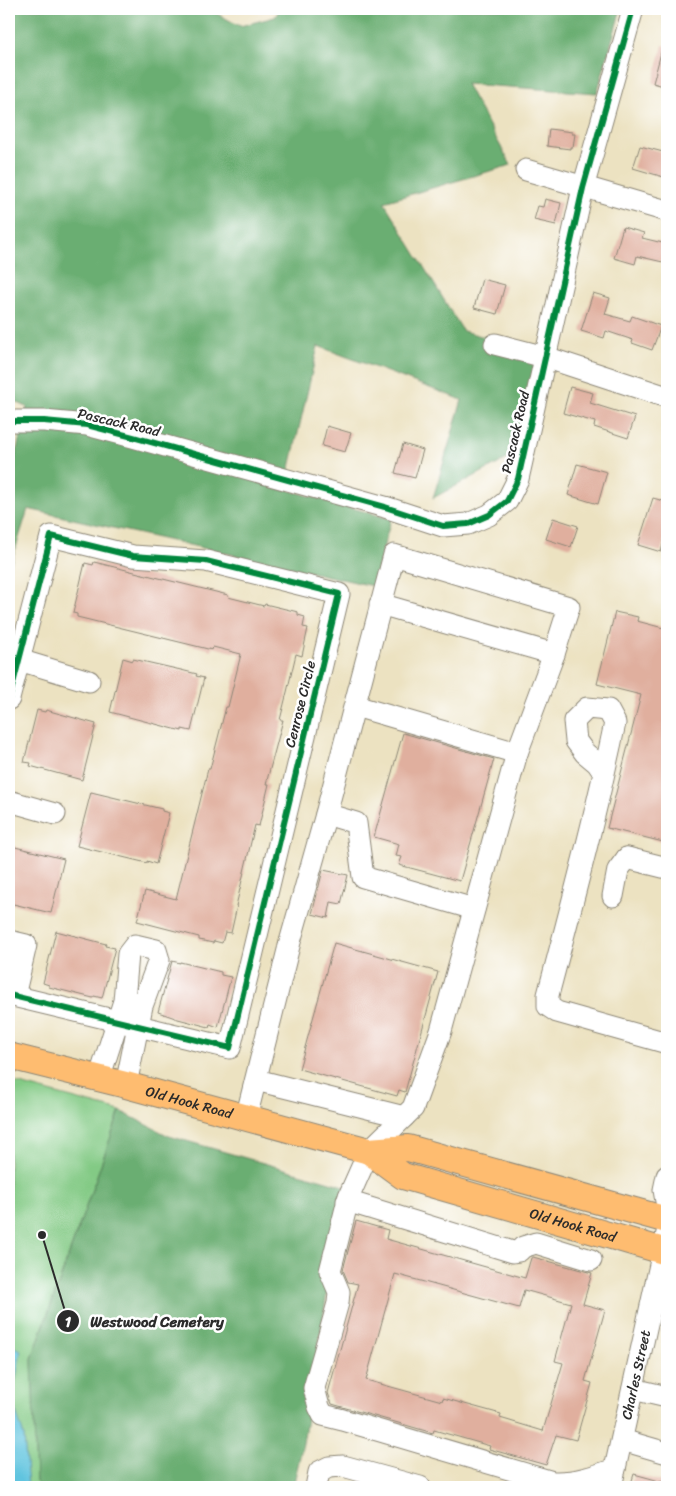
<svg xmlns="http://www.w3.org/2000/svg" width="676" height="1496" font-family="Sriracha,sans-serif">
<style>
.green{fill:#83ca85;stroke:#577a58}
.forest{fill:#6aae72;stroke:#4a6c4e}
.water{fill:#61c4df;stroke:#467885}
.building{fill:#e0af9e;fill-rule:evenodd}
.lines{fill:none;stroke-linecap:round;stroke-linejoin:round}
.minor-casing{stroke:#8c8676;stroke-width:23}
.major-casing{stroke:#8c8676;stroke-width:28}
.minor{stroke:#fff;stroke-width:21}
.major{stroke:#febc70;stroke-width:26}
.cycleway-casing{stroke:#fff;stroke-width:9}
.cycleway{stroke:#00873e;stroke-width:6}
.labels{text-anchor:middle;stroke-width:5;stroke-linejoin:round;paint-order:stroke}
.street-label{font-size:14px;fill:#2b2b2b;stroke:#fff}
.leader{fill:none;stroke:#2b2b2b;stroke-width:2}
.callout-dot{fill:#2b2b2b;stroke:#fff;stroke-width:2}
.mark-label{font-size:15px;text-anchor:middle;font-weight:bold;fill:#fff}
.callout-label{font-size:15px;text-anchor:middle;font-weight:bold;fill:#2b2b2b;stroke:#fff;stroke-width:5;stroke-linejoin:round;paint-order:stroke}
</style>
<rect width="100%" height="100%" fill="#fff"/>
<filter id="ink" filterUnits="userSpaceOnUse"><feTurbulence type="fractalNoise" baseFrequency=".02" numOctaves="2"/><feDisplacementMap in="SourceGraphic" scale="10" xChannelSelector="R" yChannelSelector="G"/><feConvolveMatrix kernelMatrix="1 2 1 2 8 2 1 2 1" color-interpolation-filters="sRGB"/></filter>
<filter id="wash" filterUnits="userSpaceOnUse"><feTurbulence type="fractalNoise" baseFrequency=".0096" numOctaves="4" result="noise"/><feDisplacementMap in="SourceGraphic" scale="20" xChannelSelector="R" yChannelSelector="G"/><feGaussianBlur stdDeviation="1.12" result="paint"/><feColorMatrix in="noise" values="0 0 0 0 0 0 0 0 0 0 0 0 0 0 0 0 0 1.4 0 .05"/><feComposite in="paint" operator="in"/></filter>
<g filter="url(#wash)">
<rect width="100%" height="100%" fill="#ece2c1"/>
<path class="green" d="M9 1081 120 1111 32 1358 36 1482 41 1487H9Z"/>
<path class="forest" d="M9 9H208L240 26 275 17 280 9H621L597 93 466 84 511 165 384 202 463 331 543 353 511 457 433 498 462 400 318 346 285 489 391 519 373 586 28 509 9 570V483L27 407 9 399Z
M120 1111 169 1136 344 1186 303 1443 293 1487H41L36 1482 32 1359Z"/>
<path class="water" d="M9 1344 21 1350 14 1389 15 1409 24 1436 28 1487H9Z"/>
<g id="blocks">
<path class="building" d="M663 45 667 46V87L653 83Z
M549 129 572 132V134H575L573 147H570V149L547 146Z
M640 146 667 153V178L633 168Z
M545 199 561 203 556 225 534 220 538 206 543 207Z
M623 227 644 233 642 238 667 244V263L637 256 635 264 614 258Z
M482 279 505 285 497 314 474 308Z
M593 293 610 298 605 314 630 321 632 316 661 326 652 350 632 343 633 340 606 331 604 338 581 331Z
M570 387 593 393 590 403 635 417 628 438 594 427 595 422 563 413Z
M327 426 351 433 345 452 322 446Z
M403 444 423 450 415 478 395 473Z
M577 464 607 472 598 504 568 495Z
M653 498 667 502V542L664 541 661 552 638 545Z
M553 518 578 526 571 547 546 539Z
M94 562 228 595V597L264 606 265 604 298 612V615L305 617 303 627 308 628 302 656 296 654 287 692 280 720H283L266 784H269L259 826 255 825 236 906H237L231 933 225 932 222 943 214 941 213 943 199 940V937L137 921 145 891 176 899 208 769H210L226 707H228L241 654 213 647 212 650 77 617V614L73 613 85 563 93 565Z
M615 612 638 617 637 621 667 629V843L607 828 641 695 597 684Z
M123 658 133 661V659L181 670 197 674 196 676 204 678 191 731 182 729V731L110 712Z
M37 710 45 712 46 710 96 724 82 780 30 766 31 763 24 762Z
M403 733 494 759 460 881 399 865 402 857 396 856 399 844 374 837Z
M91 792 162 809V811L169 813 156 864 147 861V863L77 846Z
M11 846 64 859 51 913 9 903V847L11 848Z
M323 870 348 875 341 904 331 902 328 918 312 914Z
M56 931 106 944 105 946 115 948 102 998 94 996 93 998 49 987V985L43 983Z
M334 943 438 972 405 1092 399 1090 397 1096 299 1069Z
M172 961 180 963V962L221 972V975L231 977 218 1027 210 1024 209 1027 178 1019 158 1012Z
M356 1221 388 1230 386 1239 525 1278 531 1258 533 1257 592 1273 583 1304 605 1310 585 1381 592 1383 576 1440 556 1435 546 1465 489 1449 490 1446 434 1430 433 1433 402 1424 332 1404 328 1393 358 1284 348 1282 343 1270ZM395 1274 519 1308 524 1290 571 1303 555 1361 563 1363 543 1431 500 1418 501 1414 443 1398 442 1401 366 1380Z
M634 1474 667 1483V1487H630Z"/>
</g>
</g>
<g filter="url(#ink)">
<use href="#blocks" fill-opacity="0" stroke="#8c8676" stroke-width="1"/>
<g class="lines">
<defs>
<g id="minor">
<path d="M526 170 667 211"/>
<path d="M495 344 545 357 667 397"/>
<path d="M9 421H44L87 425 133 437 385 507 443 526 468 524 489 515 507 501 518 479 583 188 633 9"/>
<path d="M380 604 554 654"/>
<path d="M19 660 89 681"/>
<path d="M9 699 51 536 133 556 206 561 339 594 230 1048 9 995"/>
<path d="M355 706 517 753"/>
<path d="M604 773 597 763 585 753 576 741 574 721 587 708 608 710 615 723C596 814 572 904 548 995V1006L557 1012 667 1043"/>
<path d="M9 801 55 814"/>
<path d="M326 814 356 823 363 877 474 909"/>
<path d="M627 858 667 868"/>
<path d="M613 896 618 870 627 858"/>
<path d="M9 941 26 945 14 996"/>
<path d="M99 1079 124 1001 128 954 135 945 156 950 159 960 142 1006 126 1085"/>
<path d="M256 1080 404 1117"/>
<path d="M246 1118 290 942 326 814 394 555 569 607 554 654 517 753 441 1031 413 1108 369 1151 349 1196 330 1271 339 1292 338 1303 314 1388 319 1407 323 1415 343 1420 553 1482C575 1483 595 1476 615 1469"/>
<path d="M667 1176 664 1190 667 1207"/>
<path d="M347 1201 513 1252 519 1251 523 1247 536 1243 591 1260"/>
<path d="M633 1389 667 1397"/>
<path d="M622 1440 667 1453"/>
<path d="M316 1487 319 1472 329 1467 343 1466 420 1487"/>
<path id="s1" d="M611 1487 667 1233"/>
</g>
<g id="major">
<path id="s2" d="M9 1056 126 1085 369 1151 408 1148 667 1220"/>
<path id="s3" d="M369 1151 403 1176 667 1252"/>
</g>
</defs>
<use href="#minor" class="minor-casing"/>
<use href="#major" class="major-casing"/>
<use href="#minor" class="minor"/>
<use href="#major" class="major"/>
<defs>
<path id="cycleway" d="M9 421H44L87 425 133 437 385 507 443 526 468 524 489 515 507 501 518 479 583 188 633 9
M9 699 51 536 133 556 206 561 339 594 230 1048 9 995"/>
</defs>
<use href="#cycleway" class="cycleway-casing"/>
<use href="#cycleway" class="cycleway"/>
</g>
</g>
<g class="labels">
<g class="street-label">
<text transform="translate(119 422) rotate(13)" y="5">Pascack Road</text>
<text transform="translate(515 432) rotate(-77)" y="5">Pascack Road</text>
<text transform="translate(300 704) rotate(-76)" y="5">Cenrose Circle</text>
<text dy="5" stroke="none"><textPath href="#s2" startOffset="186">Old Hook Road</textPath></text>
<text dy="5" stroke="none"><textPath href="#s3" startOffset="219">Old Hook Road</textPath></text>
<text dy="5" stroke="none"><textPath href="#s1" startOffset="115">Charles Street</textPath></text>
</g>
</g>
<path class="leader" d="M42 1235L68 1321"/>
<g class="callout-dot">
<circle cx="42" cy="1235" r="5"/>
<circle cx="68" cy="1321" r="12"/>
</g>
<g class="mark-label">
<text x="68" y="1327">1</text>
</g>
<g class="callout-label">
<text x="157" y="1327">Westwood Cemetery</text>
</g>
<rect width="676" height="1496" fill="none" stroke="#fff" stroke-width="30"/>
</svg>
